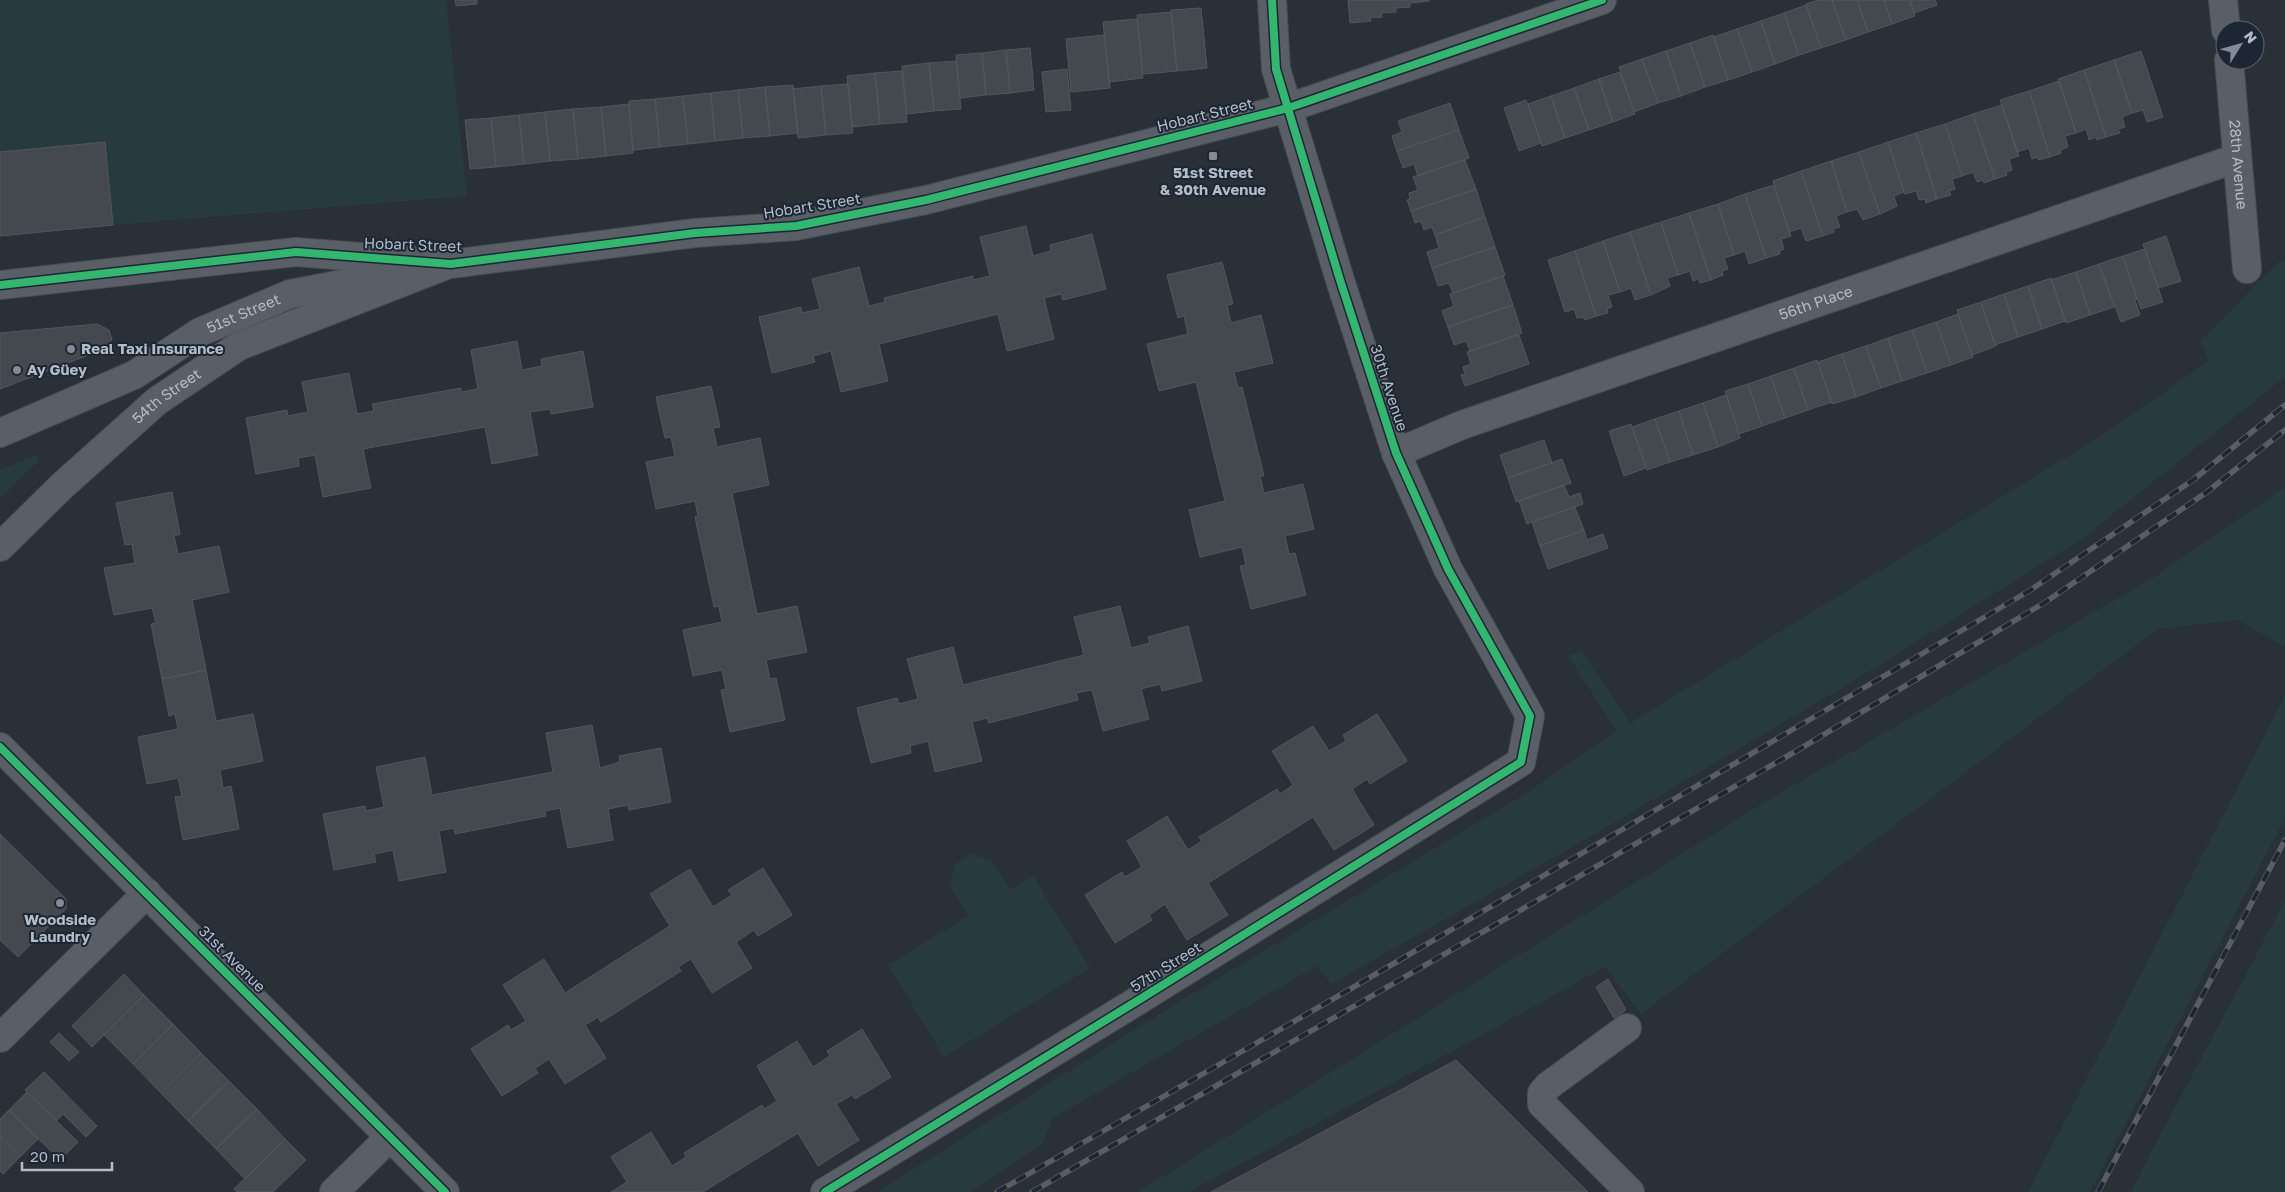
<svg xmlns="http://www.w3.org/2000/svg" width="2285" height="1192" font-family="'Golos Text',sans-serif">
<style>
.green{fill:#273a3e}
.building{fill:#444950;stroke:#52575f}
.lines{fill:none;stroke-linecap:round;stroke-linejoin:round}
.minor-casing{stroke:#484c53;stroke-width:30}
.minor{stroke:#5a5e66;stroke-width:28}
.rail-casing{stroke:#595d64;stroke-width:5.5}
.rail{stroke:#1d2633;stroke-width:4;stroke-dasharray:11;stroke-linecap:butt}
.cycleway-casing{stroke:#1d2633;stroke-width:11}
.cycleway{stroke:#33b770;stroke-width:8}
.poi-dot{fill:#848b96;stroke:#1d2633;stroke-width:2}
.labels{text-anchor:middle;stroke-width:4;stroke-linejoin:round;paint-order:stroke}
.street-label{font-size:15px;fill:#b4bcc9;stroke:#1d2633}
.poi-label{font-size:15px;font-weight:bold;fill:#b4bcc9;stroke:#1d2633}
</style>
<rect width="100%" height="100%" fill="#2a3038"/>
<path class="green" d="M0 0H446L467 196 113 225 105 142 0 152Z
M2278 262H2285V377L2082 539 1852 682 1588 838 1331 984 1317 966 1053 1118 1042 1144 971 1192H877L1177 1003 1525 794 1617 731 1568 656 1581 651 1630 723 2098 438 2209 361 2200 341Z
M36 455 39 461 0 498V470Z
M2285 487V647L2238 620 2158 629 1641 1014 1605 967 1451 1052 1188 1192H1138L1773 797 2153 578Z
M2285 696V818L2090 1192H2028Z
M971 854 993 861 1010 890 1033 876 1090 968 944 1057 888 965 968 916 950 886 955 864Z
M2285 901V1192H2131L2148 1158Z"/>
<path class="building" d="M455 0H477V4L456 6Z
M1348 0H1429V1L1410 3V7L1396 8V12L1381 13 1382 17 1370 18 1371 21 1350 23Z
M1818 0H1832L1846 40 1821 48 1806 4Z
M1832 0H1857L1868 32 1846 40Z
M1857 0H1884L1892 24 1868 32Z
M1884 0H1910L1915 16 1892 24Z
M1910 0H1935L1937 5 1914 13Z
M1806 5 1821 48 1799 55 1784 13Z
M1201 8 1207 68 1177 71 1171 10Z
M1171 12 1177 71 1143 74 1137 15Z
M1784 13 1799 55 1775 64 1761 21Z
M1137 19 1143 78 1109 82 1103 22Z
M1761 21 1775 64 1752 72 1737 29Z
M1737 29 1752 72 1728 80 1714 37Z
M1104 35 1110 88 1071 92 1066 39Z
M1713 35 1728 80 1705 87 1690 43Z
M1690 43 1705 87 1681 96 1666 51Z
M1030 48 1034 90 1010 93 1006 50Z
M1006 50 1010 93 986 95 982 53Z
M1666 51 1681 96 1658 103 1642 59Z
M2141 51 2163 117 2147 122 2143 110 2132 113 2114 60Z
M982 53 986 95 960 98 956 55Z
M1642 59 1658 103 1634 112 1619 67Z
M2114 60 2132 113 2122 117 2125 127 2118 129 2120 133 2106 137 2084 70Z
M956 61 961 109 934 111 929 63Z
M929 63 934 111 907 114 902 66Z
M1067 69 1071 110 1046 112 1042 72Z
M2084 70 2106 137 2097 140 2096 137 2089 140 2086 129 2076 133 2058 79Z
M902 71 907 122 880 124 875 73Z
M1620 72 1635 114 1613 122 1599 79Z
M875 73 880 124 852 127 847 76Z
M1599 79 1613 122 1589 130 1574 88Z
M2059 81 2076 133 2065 136 2068 147 2060 150 2061 153 2050 157 2029 91Z
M848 84 853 133 826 135 821 86Z
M793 85 798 133 770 136 765 87Z
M821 86 826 135 798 138 793 89Z
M765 87 770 136 743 138 738 90Z
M1574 88 1589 130 1565 138 1551 96Z
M738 90 743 138 715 141 711 93Z
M2029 91 2050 157 2038 160V157L2032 159 2029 148 2017 152 2000 100Z
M711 93 715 141 688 144 683 96Z
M683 96 688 144 660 147 655 99Z
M1551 96 1565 138 1542 146 1528 104Z
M655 99 660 147 633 150 629 101Z
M1526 100 1541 143 1519 151 1504 108Z
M1450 103 1459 130 1397 151 1392 136 1402 132 1398 121Z
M629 104 633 153 606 156 601 107Z
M2002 105 2019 156 2009 159 2012 170 2006 172 2007 175 1995 179 1973 114Z
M601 107 606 156 578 159 573 109Z
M573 109 578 159 550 161 545 112Z
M545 112 550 161 524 164 519 115Z
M1973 114 1995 179 1984 183 1983 180 1977 182 1973 172 1962 176 1945 124Z
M519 115 524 164 496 167 491 118Z
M491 118 496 167 470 169 465 120Z
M1945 124 1962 176 1952 179 1955 189 1949 191 1951 195 1937 199 1916 133Z
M1459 130 1469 158 1418 176 1414 164 1403 168 1397 151Z
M1916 133 1937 199 1926 203 1925 199 1919 200 1916 191 1905 194 1888 142Z
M105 142 113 225 0 236V152Z
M1888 142 1904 192 1894 196 1897 206 1880 214 1859 152Z
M1859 152 1880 214 1863 220 1857 209 1847 212 1831 161Z
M1465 160 1476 189 1411 211 1407 200 1410 199 1409 193 1418 190 1413 177Z
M1831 161 1847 212 1836 216 1840 227 1833 229 1834 232 1823 236 1801 171Z
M1801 171 1823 236 1806 241 1801 228 1789 232 1773 181Z
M1774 185 1791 236 1781 239 1784 249 1779 251 1780 254 1766 258 1745 194Z
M1476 189 1485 217 1435 235 1432 227 1424 230 1421 221 1415 223 1411 211Z
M1745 194 1766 258 1749 264 1745 251 1734 255 1718 204Z
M1718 204 1734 255 1724 258 1728 269 1722 271 1723 275 1711 280 1689 213Z
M1689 213 1711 280 1700 283 1698 279 1693 281 1690 271 1678 275 1661 222Z
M1485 217 1495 247 1432 268 1427 252 1439 248 1435 235Z
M1661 222 1678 275 1667 278 1670 286 1651 295 1630 232Z
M1026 226 1033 256 1051 251 1050 245 1092 234 1106 289 1063 300 1061 294 1044 298 1054 339 1007 351 998 314 879 344 888 381 841 392 831 351 813 356 815 362 772 373 759 317 801 307 802 313 820 309 812 279 859 267 869 306 885 302 884 298 973 276V280L990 276 980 237Z
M1630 232 1651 295 1635 300 1631 288 1620 292 1603 241Z
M2166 236 2181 281 2158 288 2143 244Z
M1603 241 1620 292 1608 295 1612 307 1607 309 1608 313 1596 316 1575 251Z
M1495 247 1505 275 1453 293 1449 283 1438 286 1432 268Z
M2145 249 2163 302 2141 309 2123 256Z
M1575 251 1596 316 1585 320 1583 317 1577 318 1574 309 1565 312 1548 260Z
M2123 256 2137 299 2135 300 2140 315 2121 322 2099 264Z
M1222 262 1233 304 1227 305 1231 323 1261 315 1273 363 1234 372 1238 388 1242 387 1264 476H1260L1264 493 1303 484 1314 529 1285 536 1289 554 1295 553 1306 595 1251 609 1240 566 1246 565 1242 547 1200 557 1189 510 1225 501 1196 382 1159 391 1147 344 1188 334 1184 316 1178 318 1167 275Z
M2099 264 2114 307 2090 315 2076 272Z
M2076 272 2090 315 2066 323 2051 280Z
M1503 276 1513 305 1448 327 1442 311 1454 306 1450 294Z
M2051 278 2065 321 2042 329 2028 286Z
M2028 286 2042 329 2018 337 2004 294Z
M2004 294 2018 337 1995 345 1981 302Z
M1981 302 1996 346 1972 355 1957 310Z
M1513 305 1522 333 1470 351 1466 341 1454 345 1448 327Z
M1958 314 1973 357 1951 365 1936 322Z
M1936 322 1951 365 1927 373 1912 330Z
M97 324 109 330 112 340 99 351 0 389V333Z
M1912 330 1927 373 1902 381 1888 338Z
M1519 335 1529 364 1465 386 1461 375 1465 374 1463 367 1471 364 1467 352Z
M1888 338 1902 381 1881 388 1866 346Z
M517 341 522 370 542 366 541 359 583 351 593 407 551 414 550 409 530 412 538 455 492 464 485 427 363 449 371 488 323 497 315 455 298 458 299 466 256 474 246 418 287 410 288 416 308 412 302 382 349 373 357 414 374 411 372 404 461 388V392L478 389 471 350Z
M1866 346 1881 388 1856 397 1842 354Z
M1842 354 1856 397 1832 404 1818 362Z
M1817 360 1832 402 1808 410 1794 368Z
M1794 368 1808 410 1785 418 1771 376Z
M1771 376 1785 418 1762 426 1748 384Z
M1748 384 1762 426 1739 434 1725 391Z
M711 386 720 427 713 428 717 447 760 438 769 485 732 493 757 614 797 606 807 652 766 660 770 679 776 678 785 720 730 732 721 690 726 689 722 670 693 676 683 630 722 622 719 606 714 607 695 517 698 516 695 501 656 509 646 462 675 456 671 437 665 438 656 397Z
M1726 395 1740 438 1718 447 1703 403Z
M1703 403 1718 447 1693 455 1679 411Z
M1679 411 1693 455 1670 462 1655 419Z
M1655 419 1670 462 1647 470 1632 427Z
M1631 424 1646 468 1624 476 1609 431Z
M1544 440 1552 463 1508 478 1500 455Z
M1562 459 1571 483 1516 502 1508 478Z
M1564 485 1569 497 1580 493 1583 504 1527 524 1519 501Z
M172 492 180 534 174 536 178 554 219 546 229 592 192 600 206 670 162 679 151 624 156 623 152 608 114 615 104 568 135 563 132 544 125 545 116 503Z
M1575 507 1584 530 1540 546 1532 522Z
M1584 530 1587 540 1603 534 1608 548 1548 569 1540 546Z
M1120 606 1131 648 1150 643 1148 637 1188 626 1202 681 1162 691 1160 684 1141 689 1149 719 1103 731 1092 690 1076 693 1078 700 989 723 987 718 972 722 982 761 935 772 928 741 910 746 911 753 871 763 857 708 897 698 899 704 918 699 907 659 953 647 963 685 1084 655 1074 617Z
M206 670 216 721 253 714 263 761 220 770 223 788 231 786 239 829 183 840 175 797 182 796 178 778 147 784 138 737 178 729 175 714 169 716 162 679Z
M1377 714 1407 761 1370 784 1367 779 1352 789 1374 825 1334 850 1313 817 1208 883 1228 915 1187 940 1165 904 1149 915 1152 920 1115 943 1085 895 1122 872 1125 877 1142 867 1127 841 1167 816 1188 850 1202 841 1199 837 1222 823 1277 789 1280 794 1293 785 1272 751 1313 726 1329 751 1346 741 1343 735Z
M592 725 600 768 620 762 619 756 661 748 671 802 629 810 628 805 608 809 613 840 568 848 560 808 545 811 546 816 455 834 454 828 439 831 446 872 399 881 393 850 374 854 376 862 334 870 323 814 365 806 366 811 384 807 376 767 425 757 432 795 553 772 546 733Z
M0 834 66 899V909L18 957 0 940Z
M763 868 792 915 758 936 754 930 736 942 752 968 712 993 691 959 678 967 681 971 601 1022 598 1017 585 1025 606 1058 565 1084 549 1059 535 1068 538 1073 502 1096 471 1049 508 1025 511 1030 526 1021 503 985 544 959 565 993 670 926 650 894 690 869 713 907 732 895 728 890Z
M124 974 144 995 92 1047 72 1026Z
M1608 979 1626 1010 1614 1018 1596 987Z
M144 995 173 1024 133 1064 104 1035Z
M173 1024 201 1053 161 1093 133 1064Z
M862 1029 891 1077 855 1099 852 1095 836 1104 859 1140 818 1166 798 1133 703 1192H611L627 1182 611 1157 651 1132 672 1166 686 1157 684 1153 762 1105 764 1109 777 1101 757 1066 797 1041 813 1067 830 1056 827 1051Z
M59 1033 79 1052 69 1061 50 1042Z
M201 1053 229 1081 188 1121 161 1093Z
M1456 1060 1588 1192H1211Z
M44 1072 97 1126 86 1137 63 1114 56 1121 25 1090Z
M229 1081 257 1109 216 1149 188 1121Z
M27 1092 78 1142 60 1160 9 1110Z
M257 1109 285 1139 245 1179 216 1149Z
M9 1110 38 1139 21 1156 0 1135V1119Z
M0 1135 21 1156 3 1174 0 1171Z
M285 1139 306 1160 273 1192H237L234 1189Z"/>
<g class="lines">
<defs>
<g id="minor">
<path d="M2223 0 2226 30"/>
<path id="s1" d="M2229 60 2247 269"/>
<path d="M0 285 296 252 451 264 695 233 796 226 926 200 1288 108 1602 0"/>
<path id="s2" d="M0 433 134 375 200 332 290 294 385 276"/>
<path id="s3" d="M1396 453 1462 425 2237 158"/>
<path id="s4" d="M0 547 62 486 157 401 239 346 444 266"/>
<path d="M0 747 445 1192"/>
<path d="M1627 1028 1548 1086 1542 1093V1104L1630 1192"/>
<path d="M0 1038 147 893"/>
<path d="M334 1192 390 1137"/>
<path d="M825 1192 1137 1001 1521 762 1530 716 1448 569 1396 453 1340 280 1276 69 1272 0"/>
</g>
</defs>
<use href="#minor" class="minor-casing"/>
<use href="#minor" class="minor"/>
<defs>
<path id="rail" d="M997 1192 1340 995 2029 591 2193 480 2285 405
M1032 1192 1798 750 2044 603 2207 492 2285 430
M2098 1192 2285 840"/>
</defs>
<use href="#rail" class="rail-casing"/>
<use href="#rail" class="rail"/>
<defs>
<path id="cycleway" d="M0 285 296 252 451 264 695 233 796 226 926 200 1288 108 1602 0
M0 747 445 1192
M825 1192 1137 1001 1521 762 1530 716 1448 569 1396 453 1340 280 1276 69 1272 0"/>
</defs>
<use href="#cycleway" class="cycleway-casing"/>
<use href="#cycleway" class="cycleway"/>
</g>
<g class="poi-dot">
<rect x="1208" y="151" width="10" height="10" rx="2.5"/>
<circle cx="71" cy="349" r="5"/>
<circle cx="17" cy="370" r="5"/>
<circle cx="60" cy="903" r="5"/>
</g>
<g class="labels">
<g class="street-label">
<text transform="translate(1205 115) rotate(-14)" y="5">Hobart Street</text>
<text dy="5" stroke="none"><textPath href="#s1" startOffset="105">28th Avenue</textPath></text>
<text transform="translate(812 206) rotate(-9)" y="5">Hobart Street</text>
<text transform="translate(413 245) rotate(2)" y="5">Hobart Street</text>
<text dy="5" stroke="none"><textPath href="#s3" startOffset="446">56th Place</textPath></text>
<text dy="5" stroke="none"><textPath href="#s2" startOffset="272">51st Street</textPath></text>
<text transform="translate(1389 388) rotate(72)" y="5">30th Avenue</text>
<text dy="5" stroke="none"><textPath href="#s4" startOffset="225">54th Street</textPath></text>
<text transform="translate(232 959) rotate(45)" y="5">31st Avenue</text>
<text transform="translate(1166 967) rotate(-32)" y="5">57th Street</text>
</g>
<g class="poi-label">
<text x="1213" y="178">51st Street<tspan x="1213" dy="17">&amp; 30th Avenue</tspan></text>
<text x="81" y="354" text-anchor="start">Real Taxi Insurance</text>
<text x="27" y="375" text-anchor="start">Ay Güey</text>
<text x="60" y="925">Woodside<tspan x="60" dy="17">Laundry</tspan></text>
</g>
</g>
<g transform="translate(2240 45) rotate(53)"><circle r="24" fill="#1d2633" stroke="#59626f"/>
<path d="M0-4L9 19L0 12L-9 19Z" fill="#848b96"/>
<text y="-8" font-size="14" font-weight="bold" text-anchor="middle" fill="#b4bcc9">N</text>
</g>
<path d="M22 1162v8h90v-8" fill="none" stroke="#b4bcc9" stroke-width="2.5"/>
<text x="30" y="1162" font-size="15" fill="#b4bcc9" stroke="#1d2633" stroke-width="4" paint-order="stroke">20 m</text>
</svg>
